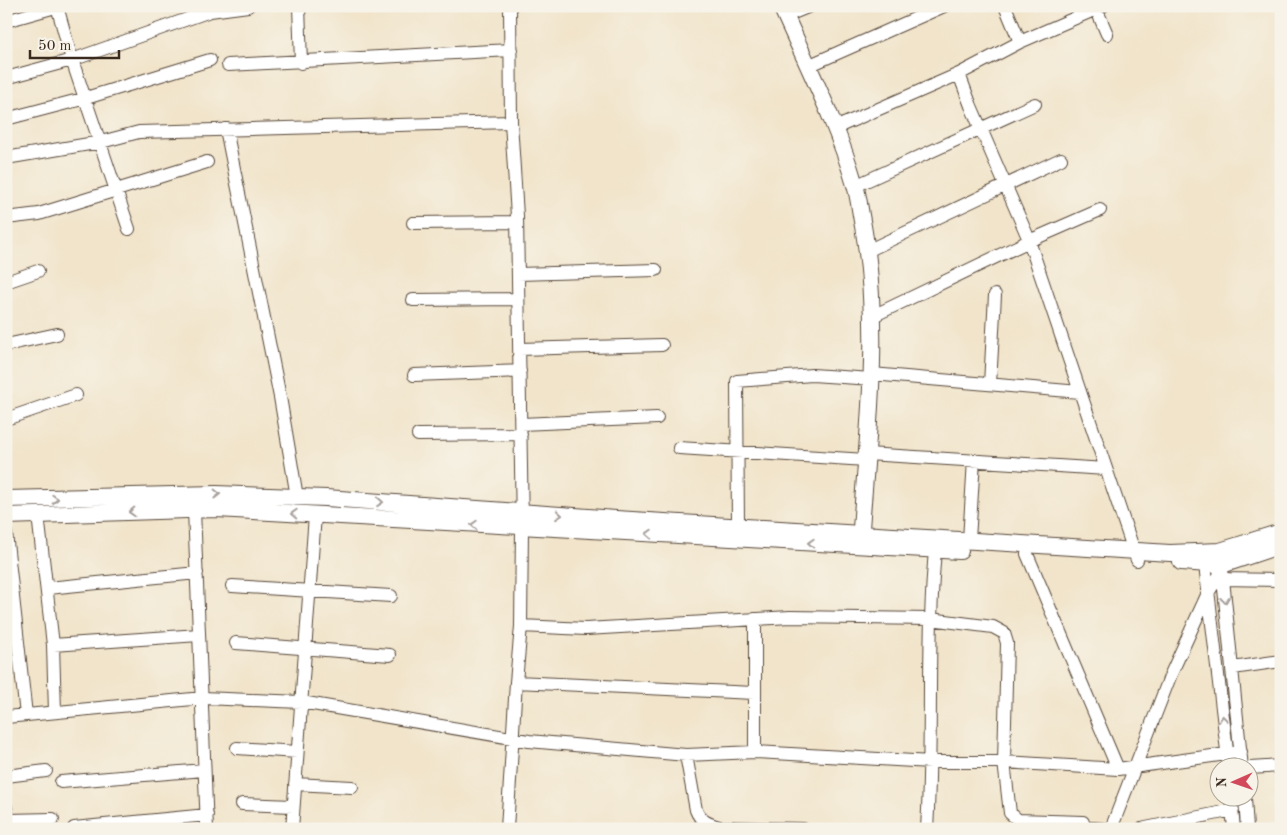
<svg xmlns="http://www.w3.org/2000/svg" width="1287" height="835" font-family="'Old Standard TT',serif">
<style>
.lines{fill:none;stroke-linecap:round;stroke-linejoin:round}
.minor-casing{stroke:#564638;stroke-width:14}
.tertiary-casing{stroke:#564638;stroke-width:18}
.minor{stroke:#fff;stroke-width:12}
.tertiary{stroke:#fff;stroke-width:16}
.oneway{stroke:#a79f9a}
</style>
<rect width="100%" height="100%" fill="#f7f3e8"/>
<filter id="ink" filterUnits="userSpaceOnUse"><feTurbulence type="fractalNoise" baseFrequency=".02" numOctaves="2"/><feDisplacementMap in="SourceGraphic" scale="10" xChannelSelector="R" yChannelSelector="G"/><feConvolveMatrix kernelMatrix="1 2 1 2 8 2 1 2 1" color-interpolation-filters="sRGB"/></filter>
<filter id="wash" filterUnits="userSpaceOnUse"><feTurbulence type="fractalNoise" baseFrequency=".0096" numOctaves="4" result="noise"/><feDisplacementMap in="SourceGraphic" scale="20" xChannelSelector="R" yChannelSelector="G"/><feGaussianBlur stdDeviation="1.12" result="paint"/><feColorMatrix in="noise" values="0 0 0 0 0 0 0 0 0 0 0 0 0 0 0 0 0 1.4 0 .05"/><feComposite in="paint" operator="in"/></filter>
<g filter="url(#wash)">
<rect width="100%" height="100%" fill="#f1e4ca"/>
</g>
<g filter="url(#ink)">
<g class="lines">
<defs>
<path id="minor" d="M57 6 72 60 129 229
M299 6 301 63
M1005 6 1020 42 1103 6
M1095 6 1107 34
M786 16 810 6
M6 21 59 6
M228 65 511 50
M808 66 944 6
M959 74 971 106 1027 235 1137 560
M6 78 72 60 210 11 248 6
M6 119 86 98 210 60
M835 128 959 74 1020 42
M226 129 280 397 297 497
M6 158 101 142 139 132 511 122
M855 186 1035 104
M6 218 39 214 207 162
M413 223 517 222
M867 251 1061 159
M518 274 656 270
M6 282 38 271
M413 300 518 299
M873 316 1029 241 1100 210
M6 345 57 334
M519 349 662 345
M872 374 1080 392
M414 375 520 371
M990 384 995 295
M6 419 76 395
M521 424 657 418
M418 435 521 434
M679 448 866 460
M867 454 1106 469
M194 510 207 829
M38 515 53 645 55 712
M738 526 737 381 812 375 872 379
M6 533 26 715
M969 540 974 460
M1027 554 1118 769
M1204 556 1229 768
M1222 569 1242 768
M1223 579 1281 580
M232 586 391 596
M48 588 197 573
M755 619V752
M521 626 586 629 790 617 930 619 993 627 1004 633 1007 643 1004 762 1010 813 1018 820 1083 822
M236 643 390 655
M53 645 199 635
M1233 668 1281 661
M516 682 754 693
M6 717 203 698 301 702 529 741 686 755 755 752 931 762H1004L1118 769 1241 752
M237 748 297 752
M686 755 696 810C700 821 709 824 719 827L803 829
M1250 768 1281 766
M6 776 46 771
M61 782 204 770
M295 784 352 787
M1231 798 1234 829
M1245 798 1247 829
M242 804 293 806
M6 807 9 829
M8 820 53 819
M1083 827 1104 829
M74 828 207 815
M292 829 315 515
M507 829 516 682 521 626 522 528 517 216 511 122 510 6
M927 829C933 733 926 636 936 541
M1111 829 1171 674 1208 593 1222 571
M1141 829 1233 810"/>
<path id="tertiary" d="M781 6C807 65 837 123 855 185 859 198 860 212 863 226 882 331 867 437 860 543
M6 499 216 494 326 498 616 519 1170 553 1220 551 1281 532
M6 516 217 509 960 551
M1181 562 1222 565 1281 545"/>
</defs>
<use href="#minor" class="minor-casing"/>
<use href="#tertiary" class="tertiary-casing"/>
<use href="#minor" class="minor"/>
<use href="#tertiary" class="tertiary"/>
</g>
<defs><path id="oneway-chevron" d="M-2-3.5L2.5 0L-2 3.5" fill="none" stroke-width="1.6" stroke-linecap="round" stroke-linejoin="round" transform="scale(1.25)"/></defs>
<g class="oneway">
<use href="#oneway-chevron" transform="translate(217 494) rotate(1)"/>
<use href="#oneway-chevron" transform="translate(55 499) rotate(-2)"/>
<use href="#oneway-chevron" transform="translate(380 502) rotate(4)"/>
<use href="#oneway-chevron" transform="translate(132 512) rotate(178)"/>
<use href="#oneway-chevron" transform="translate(294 514) rotate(-177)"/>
<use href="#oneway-chevron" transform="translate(559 515) rotate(5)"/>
<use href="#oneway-chevron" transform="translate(474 525) rotate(-177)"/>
<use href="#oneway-chevron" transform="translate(649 534) rotate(-177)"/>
<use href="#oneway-chevron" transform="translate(811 543) rotate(-177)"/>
<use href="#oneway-chevron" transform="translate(1225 600) rotate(83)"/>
<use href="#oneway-chevron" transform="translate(1223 719) rotate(-97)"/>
</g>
</g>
<rect width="1287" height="835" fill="none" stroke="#f7f3e8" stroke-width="25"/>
<g transform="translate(1234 782) rotate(268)"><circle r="24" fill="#f7f3e8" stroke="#aca397"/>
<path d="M0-4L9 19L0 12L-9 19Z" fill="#d1495b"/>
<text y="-8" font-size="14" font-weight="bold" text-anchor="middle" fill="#3b2a1e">N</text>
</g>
<path d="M30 50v8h89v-8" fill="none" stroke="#3b2a1e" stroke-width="2.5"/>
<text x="38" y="50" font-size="15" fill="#3b2a1e" stroke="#f7f3e8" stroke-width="4" paint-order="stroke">50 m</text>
</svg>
